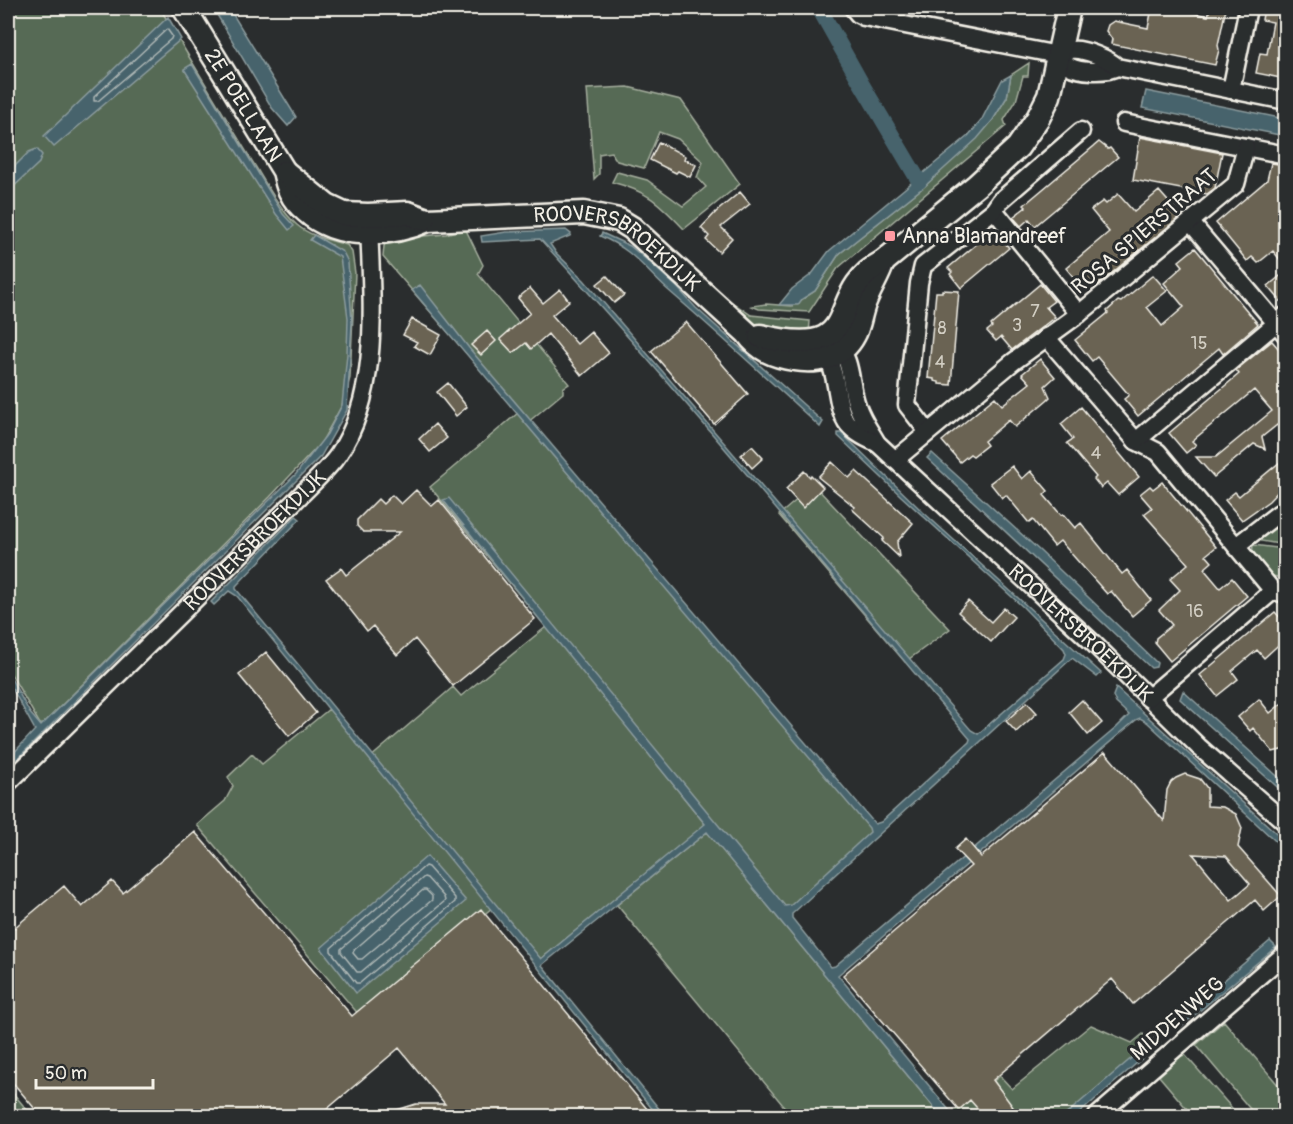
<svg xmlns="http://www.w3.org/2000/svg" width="1293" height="1124" font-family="Pangolin,sans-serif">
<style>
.green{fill:#566a54;stroke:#a5ae9e;stroke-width:1.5}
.water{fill:#47636c;stroke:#8c9c9e;stroke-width:1.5}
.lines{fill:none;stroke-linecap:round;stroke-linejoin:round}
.shore{stroke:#afb8b6;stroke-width:1.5}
.canal{stroke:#47636c;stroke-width:16}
.building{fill:#6b6453;stroke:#f4f1e8;stroke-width:1.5;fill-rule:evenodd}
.minor-casing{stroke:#f4f1e8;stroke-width:21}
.secondary-casing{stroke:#f4f1e8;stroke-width:27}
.minor{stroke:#2a2d2e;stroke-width:16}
.secondary{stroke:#2a2d2e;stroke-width:22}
.poi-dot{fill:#ff9aa2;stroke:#2a2d2e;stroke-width:2}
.labels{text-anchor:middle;stroke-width:6;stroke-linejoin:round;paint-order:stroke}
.number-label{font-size:18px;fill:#d2cec3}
.street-label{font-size:21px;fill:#f4f1e8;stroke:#2a2d2e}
.poi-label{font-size:21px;fill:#f4f1e8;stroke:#2a2d2e;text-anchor:start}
</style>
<rect width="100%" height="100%" fill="#2a2d2e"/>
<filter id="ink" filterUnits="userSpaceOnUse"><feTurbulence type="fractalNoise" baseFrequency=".0167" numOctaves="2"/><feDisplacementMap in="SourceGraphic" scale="12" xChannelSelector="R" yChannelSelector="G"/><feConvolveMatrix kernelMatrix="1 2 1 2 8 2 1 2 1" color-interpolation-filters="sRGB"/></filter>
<g filter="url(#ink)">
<path class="green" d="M8 8H160C190 59 221 110 252 161 264 180 280 210 297 225 311 237 330 240 347 245L352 252 355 273 350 378 342 405 321 443 270 497 41 726 8 669Z
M1029 63 1028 76H1023L1016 101 1004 120 1006 126 838 268 809 312 759 309 752 306 766 304 792 306 815 291 839 254 925 186 993 120 1007 97 1011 75Z
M628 87 681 100 740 184 684 229C658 202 649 192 612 182L617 172 647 180 683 206 706 187 697 177 703 162 678 139 659 132 644 168 617 161 611 152 599 154V174L594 179 587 89Z
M465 228 483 265 478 274 569 384 563 388V393L527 423 874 831 786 911 632 733 705 824 702 828 541 959 492 908 360 1016 197 825 225 801 233 786 228 777 252 754 262 764 329 709 370 758 453 687 461 696 546 627 430 487 518 413 383 257 384 246 388 239 446 234Z
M726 298 751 315 810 321 809 334C763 333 757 333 723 300Z
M814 485 950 629 905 662 779 515Z
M1285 515V545L1261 541 1263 533Z
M1253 545 1285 549V582L1282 578 1267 575 1252 556Z
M707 832 709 834 941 1116H792L617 905Z
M1224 1021 1285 1093V1116H1256L1196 1045Z
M1091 1025 1132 1043 1143 1034 1151 1043 1066 1116H954L951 1113 1000 1076 1012 1089Z
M1185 1055 1239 1116H1193L1159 1076 1181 1056Z
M8 1087 32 1116H8Z"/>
<path class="water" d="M213 8H229L296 117 288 126 272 108Z
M168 17 181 39 54 147 44 136Z
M192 64 283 214 294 226 289 230 276 214 184 69Z
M1011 75 1007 97 993 120 977 139 925 186 839 254 815 291 802 299 798 305H779L792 289 812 274 829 251 968 136 981 121 1002 80Z
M1146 91 1285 119V136L1142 108Z
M37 149 42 155 39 163 8 192V173L29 152Z
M566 230 571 234 570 236 550 244 556 253 584 280 971 730 978 734 1064 659 1066 654 1064 649 1023 607 901 496 838 436V433H841L853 444 923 512 1101 673 1097 677 1072 658 792 914V918L831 967 835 966 1116 728 1129 715 1116 703 1113 696 1116 688 1285 841V850L1147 722 1140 718 1136 720 838 975 954 1116H941L707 832 542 965 665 1116H658L237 596 229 591 214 605 211 602 296 516 300 519 236 586V589L541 959 705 824 443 500 449 498 785 906 791 905 870 832 869 828 412 290 420 285 469 348 875 824 881 822 969 742 970 739C828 571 688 401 540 239L482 242 481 236 506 232Z
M602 233 630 246 647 260 677 287 696 308 814 414 823 422 820 427C770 381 720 335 668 290 642 267 635 251 600 236Z
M314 235 343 252 348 262 352 323 347 410 321 456 8 768V759L35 730 8 681V673L30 713 41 726 296 474 327 434 342 405 347 354 348 318 340 257 310 240Z
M932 453 1040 551 1157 663 1156 667 1151 668 927 458Z
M1183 691 1285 783V794L1180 699Z
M427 856 466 901 356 993 321 948Z
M1270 941 1276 947 1179 1028 1175 1022Z
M1155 1038 1160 1043 1076 1116H1064Z"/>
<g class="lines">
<path class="shore" d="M167 29 172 36 171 39 98 101H94V97Z
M425 866 428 867 455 898V902L360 983H356L331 951V948Z
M424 877 427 878 444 897 445 901 361 972H357L341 952V949Z
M423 890H426L432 896V900L362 959H358L353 953 354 950Z"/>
<path class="canal" d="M819 8 861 83 919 181"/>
</g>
<path class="building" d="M1152 8 1174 9 1208 16 1210 8H1226L1218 45 1219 50 1215 65 1111 44 1112 39 1106 31 1108 25 1114 21 1148 28Z
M1264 8H1286V79L1256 73 1260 53 1267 54 1273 22 1262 20Z
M1140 137 1222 153 1215 188 1207 194 1133 180Z
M659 142 685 156 684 159 696 165 690 177 678 171 676 173 650 160Z
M1099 142 1108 149 1110 148 1118 157 1035 226 1029 219 1021 226 1013 217 1026 207 1024 205Z
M1271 163 1286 165V267L1273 251 1258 263 1252 257 1247 261 1216 223 1267 180Z
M1159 191 1181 216 1095 287 1087 279 1080 285 1066 268 1109 232 1091 210 1103 201 1106 204 1118 194 1134 212Z
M740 192 750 204 721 227 732 238 719 252 706 240 709 236 701 228 716 212Z
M990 233 994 237 998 234 1009 248 961 288 950 274 952 272 948 268Z
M1195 248 1258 324 1223 354 1219 348 1138 416 1124 399 1129 395 1097 357 1092 361 1075 340 1108 313 1107 311 1118 301 1121 302 1153 275 1167 291 1147 307 1162 326 1184 307 1164 283 1183 266 1179 261Z
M1286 271V305H1284L1268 286Z
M607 276 624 295 614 303 597 284Z
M1040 284 1054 301 1046 307 1055 317 1012 350 1001 337 996 341 987 331 992 327 991 325Z
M530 288 543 303 560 289 569 301 552 315 577 344 591 332 609 353 582 376 548 334 531 349 526 343 513 353 500 339 530 313 518 298Z
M942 290 959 291 951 385 939 384V382L934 381V379L928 378 936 292H942Z
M412 319 441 335 430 355 414 346 417 342 403 335Z
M686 322 748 394 714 424 651 351Z
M487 331 496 341 481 355 471 345Z
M1272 341 1286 357V435L1277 425 1262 437 1265 449 1254 444 1214 477 1196 457H1216L1272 411 1254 390 1192 441 1196 445 1186 453 1169 433 1239 374 1236 370Z
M1040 359 1055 377 1045 386 1050 397 1047 400 1015 427 1009 420 984 441 987 445 973 456 970 454 960 462 942 441 995 397 1002 405 1030 383 1022 374Z
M448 383 467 407 456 416 437 392Z
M1081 407 1139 477 1118 495 1107 483 1101 488 1094 479 1096 477 1067 443 1073 439 1061 424Z
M435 424 447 438 430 452 419 439Z
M752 446 763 458 752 468 741 455Z
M1286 457V483L1269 501 1242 520 1225 500 1235 492 1239 496Z
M832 462 849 478 856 471 913 523 897 542 899 557 882 541 884 538 852 509 855 507 818 477Z
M1012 466 1022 479 1031 471 1048 491 1044 495 1061 515 1063 514 1075 528 1081 523 1122 574 1127 570 1151 600 1132 616 1111 591 1107 594 1060 541 1054 546 1033 520 1029 523 1006 495 1002 498 990 483Z
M804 471 810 477 811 475 823 487 803 508 786 489Z
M1162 482 1216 547 1206 555 1212 562 1204 569 1220 588 1232 578 1247 596 1170 661 1155 643 1156 638 1172 625 1159 610 1180 590 1170 579 1188 564 1144 514 1152 508 1140 494 1150 486 1153 489Z
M416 490 432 506 439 500 535 619 453 686 415 639 397 655 373 626 367 631 326 579 341 568 346 575 400 532H363L357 526V520L378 499 383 504 392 495 401 504Z
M968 601 991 622 1004 608 1014 617 991 642 958 612Z
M1275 612 1286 624V638L1264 658 1257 650 1232 671 1238 679 1217 696 1200 675Z
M266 652 316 713 289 736 239 675Z
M1259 699 1270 713 1286 700V748L1281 750 1273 752 1253 728 1250 731 1238 717Z
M1082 700 1102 723 1088 735 1069 712Z
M1027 702 1037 713 1016 732 1006 721Z
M1105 752 1164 821 1167 790 1171 782 1176 778 1185 774 1200 779 1207 788V806L1223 807 1236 814 1242 828 1238 847 1281 896 1264 911 1255 900 1133 1004 1112 979 993 1080 1013 1107 1002 1116H984L970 1100 959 1110 843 975 971 866 955 849 966 839 981 857ZM1193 854 1226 856 1250 884 1231 900Z
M195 832 352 1016 481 909 653 1116H388L387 1113 416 1104H445L399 1048 319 1116H41L8 1077V933L64 886 82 907 112 881 123 893Z"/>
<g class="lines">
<defs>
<g id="minor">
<path d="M853 8 858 14 864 17 1058 55C1061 59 1065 63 1069 66 1079 72 1107 73 1117 67"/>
<path d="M1058 55C1062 54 1067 51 1072 50 1082 48 1110 59 1117 67L1286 101"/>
<path d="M1231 90 1248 8"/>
<path d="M1124 123 1286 155"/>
<path d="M994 210 1079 314"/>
<path d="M1191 223 1286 335"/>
<path d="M1046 337 1136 441 1158 452 1273 591 1286 594"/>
<path id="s1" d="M836 343C853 361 849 383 857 405 861 418 870 431 877 443L1093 643 1199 747 1286 823"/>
<path d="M828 348C828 358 831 365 834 376 842 412 837 427 877 443"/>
<path d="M928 432 907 405 919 283 923 266 994 210 1000 201 1081 131"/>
<path d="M1136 441 1286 315"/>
<path d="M895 460 1013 362 1079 314 1236 184 1246 147"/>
<path d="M1236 546 1279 513H1286"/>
<path d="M1148 698 1273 591"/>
<path id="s2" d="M8 783 294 502C308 487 326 472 338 455 382 391 371 296 369 223"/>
<path d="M1097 1116 1286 953"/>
</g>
<g id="secondary">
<path id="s3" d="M184 8 284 171C286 178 287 187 291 193 294 200 300 206 306 211 338 240 391 236 428 220L584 213 619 220 632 228 747 333C759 350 774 356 794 359 817 363 842 358 854 335 859 326 860 315 864 304 869 290 878 277 883 262"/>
<path d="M285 172 327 206 344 214 368 215 408 213 424 219"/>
<path d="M760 336C871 362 820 295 883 262L977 185 1018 147 1038 118 1049 96 1069 8"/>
</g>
</defs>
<use href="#minor" class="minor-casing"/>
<use href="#secondary" class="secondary-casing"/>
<use href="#minor" class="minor"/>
<use href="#secondary" class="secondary"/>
</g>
</g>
<rect class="poi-dot" x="884" y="230" width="12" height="12" rx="3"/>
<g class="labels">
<g class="number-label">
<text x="1035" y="317">7</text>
<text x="1017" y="331">3</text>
<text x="942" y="334">8</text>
<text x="1199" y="349">15</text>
<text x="940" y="368">4</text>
<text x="1096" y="459">4</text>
<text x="1195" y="617">16</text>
</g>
<g class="street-label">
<text dy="7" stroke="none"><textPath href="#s3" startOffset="114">2E POELLAAN</textPath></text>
<text transform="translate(1144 231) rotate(-40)" y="7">ROSA SPIERSTRAAT</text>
<text dy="7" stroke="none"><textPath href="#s3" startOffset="567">ROOVERSBROEKDIJK</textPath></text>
<text dy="7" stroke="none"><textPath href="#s2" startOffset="346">ROOVERSBROEKDIJK</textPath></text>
<text dy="7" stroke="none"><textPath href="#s1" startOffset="388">ROOVERSBROEKDIJK</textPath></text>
<text transform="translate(1177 1018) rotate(-41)" y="7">MIDDENWEG</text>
</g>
<g class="poi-label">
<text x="902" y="243">Anna Blamandreef</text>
</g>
</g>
<rect width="1293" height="1124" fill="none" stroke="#2a2d2e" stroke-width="30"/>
<rect x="15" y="15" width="1263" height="1094" fill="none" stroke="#f4f1e8" stroke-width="2" filter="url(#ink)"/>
<path d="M36 1079v9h117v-9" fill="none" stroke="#f4f1e8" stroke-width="3"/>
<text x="45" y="1079" font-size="18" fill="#f4f1e8" stroke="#2a2d2e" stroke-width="4.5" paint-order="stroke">50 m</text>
</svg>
